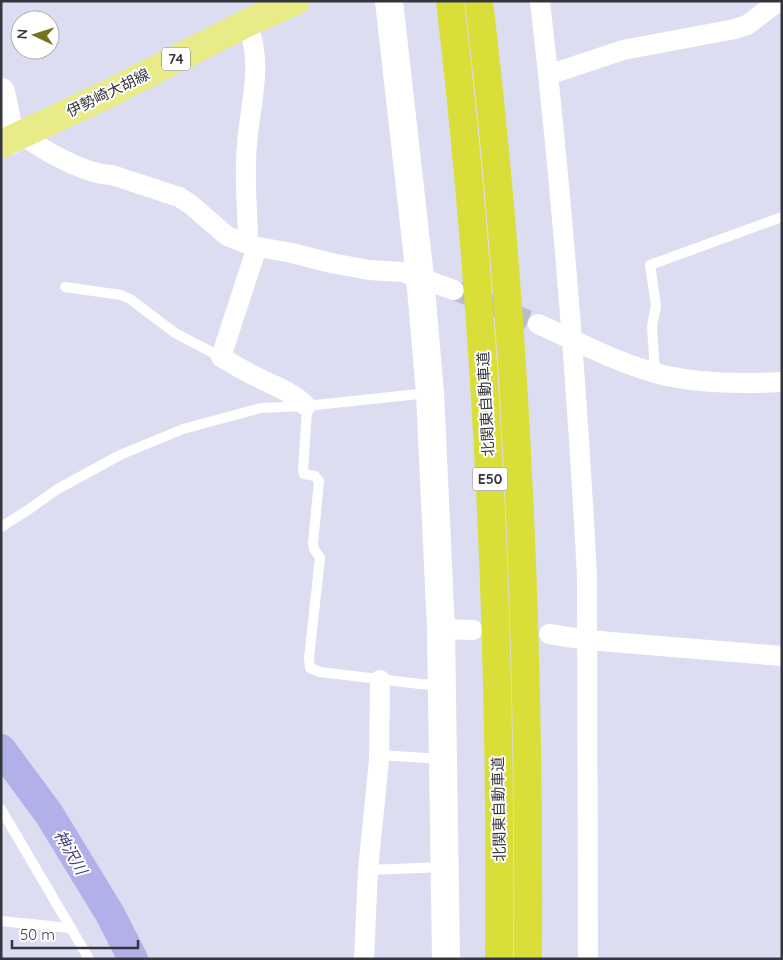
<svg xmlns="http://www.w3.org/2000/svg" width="783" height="960" font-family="Quicksand,'Noto Sans JP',sans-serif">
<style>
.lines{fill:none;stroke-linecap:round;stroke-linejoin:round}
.stream{stroke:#8c8bb5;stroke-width:5}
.river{stroke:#b1b0e9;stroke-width:30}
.street-tunnel{stroke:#bbbbce;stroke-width:20;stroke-dasharray:20 10;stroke-linecap:butt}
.lane{stroke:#fff;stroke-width:10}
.street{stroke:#fff;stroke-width:20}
.secondary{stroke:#fff;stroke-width:28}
.primary{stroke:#e8eb88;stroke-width:28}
.highway{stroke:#d9de39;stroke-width:28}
.labels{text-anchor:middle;stroke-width:4;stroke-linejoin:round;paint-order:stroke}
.shield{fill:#fff;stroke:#727277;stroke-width:1}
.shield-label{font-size:14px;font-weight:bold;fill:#35353d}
.street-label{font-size:15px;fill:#35353d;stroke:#fff}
.water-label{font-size:16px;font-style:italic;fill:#443d81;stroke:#fff}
</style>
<rect width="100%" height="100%" fill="#ddddf2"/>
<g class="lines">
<path class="stream" d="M1 755H5"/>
<path class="river" d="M1 749 49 814 110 914 133 959"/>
<path class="street-tunnel" d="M454 290 538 324"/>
<path class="lane" d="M65 287 121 295 130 299 175 333 221 357
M655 372 652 326 656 306 650 265 782 217
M306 406 307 411 303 470 304 474 315 476 319 481 313 543 314 549 320 558 309 658 310 668 320 672 420 684 441 685
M1 527 28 510 56 490 120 455 183 429 261 408 306 406 428 393
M379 755 443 759
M1 809 89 959
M368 870 444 867
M1 921 70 928"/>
<path class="street" d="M540 1C562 193 577 385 587 577L588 959
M548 75 623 50 735 29 747 25 779 1
M22 134C41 150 87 175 112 175L179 197 190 204 227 236 253 246 292 253 331 263 369 270 403 272 454 290
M245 243 248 234C247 204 244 174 247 145 250 102 264 65 247 23
M257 247 221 357C234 365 246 372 259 378 276 387 293 392 306 406
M538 324C579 342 619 364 663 375 701 384 742 384 782 382
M441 629 473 630
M549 634 587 640 782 656
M364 959 368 870 379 760 380 680"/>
<path class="secondary" d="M389 1 420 277 430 393 441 629 446 959
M1 92 11 140"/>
<path class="primary" d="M1 144 106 95 247 23 296 1"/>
<path class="highway" d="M450 1C487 319 502 639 499 959
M479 1C517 319 530 639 528 959"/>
</g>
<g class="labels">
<g class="shield">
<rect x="162" y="47.5" width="28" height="23" rx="4"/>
<rect x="472.5" y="467.5" width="35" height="23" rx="4"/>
</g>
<g class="shield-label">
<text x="176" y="64">74</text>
<text x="490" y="484">E50</text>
</g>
<g class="street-label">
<text transform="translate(108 93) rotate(-26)" y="5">伊勢崎大胡線</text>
<text transform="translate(486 404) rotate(-93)" y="5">北関東自動車道</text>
<text transform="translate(499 809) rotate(-91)" y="5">北関東自動車道</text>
</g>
<g class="water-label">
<text transform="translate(71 852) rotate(60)" y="6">神沢川</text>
</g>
</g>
<rect width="783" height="960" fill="none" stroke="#35353d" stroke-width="5"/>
<g transform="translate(35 35) rotate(274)"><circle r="24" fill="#ffffff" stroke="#aeaeb1"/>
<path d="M0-4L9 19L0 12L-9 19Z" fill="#72751c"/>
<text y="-8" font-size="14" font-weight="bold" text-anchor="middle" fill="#35353d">N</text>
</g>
<path d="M12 940v8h126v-8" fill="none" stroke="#35353d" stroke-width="2.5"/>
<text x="20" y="940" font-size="15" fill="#35353d" stroke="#ffffff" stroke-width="4" paint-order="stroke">50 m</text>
</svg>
